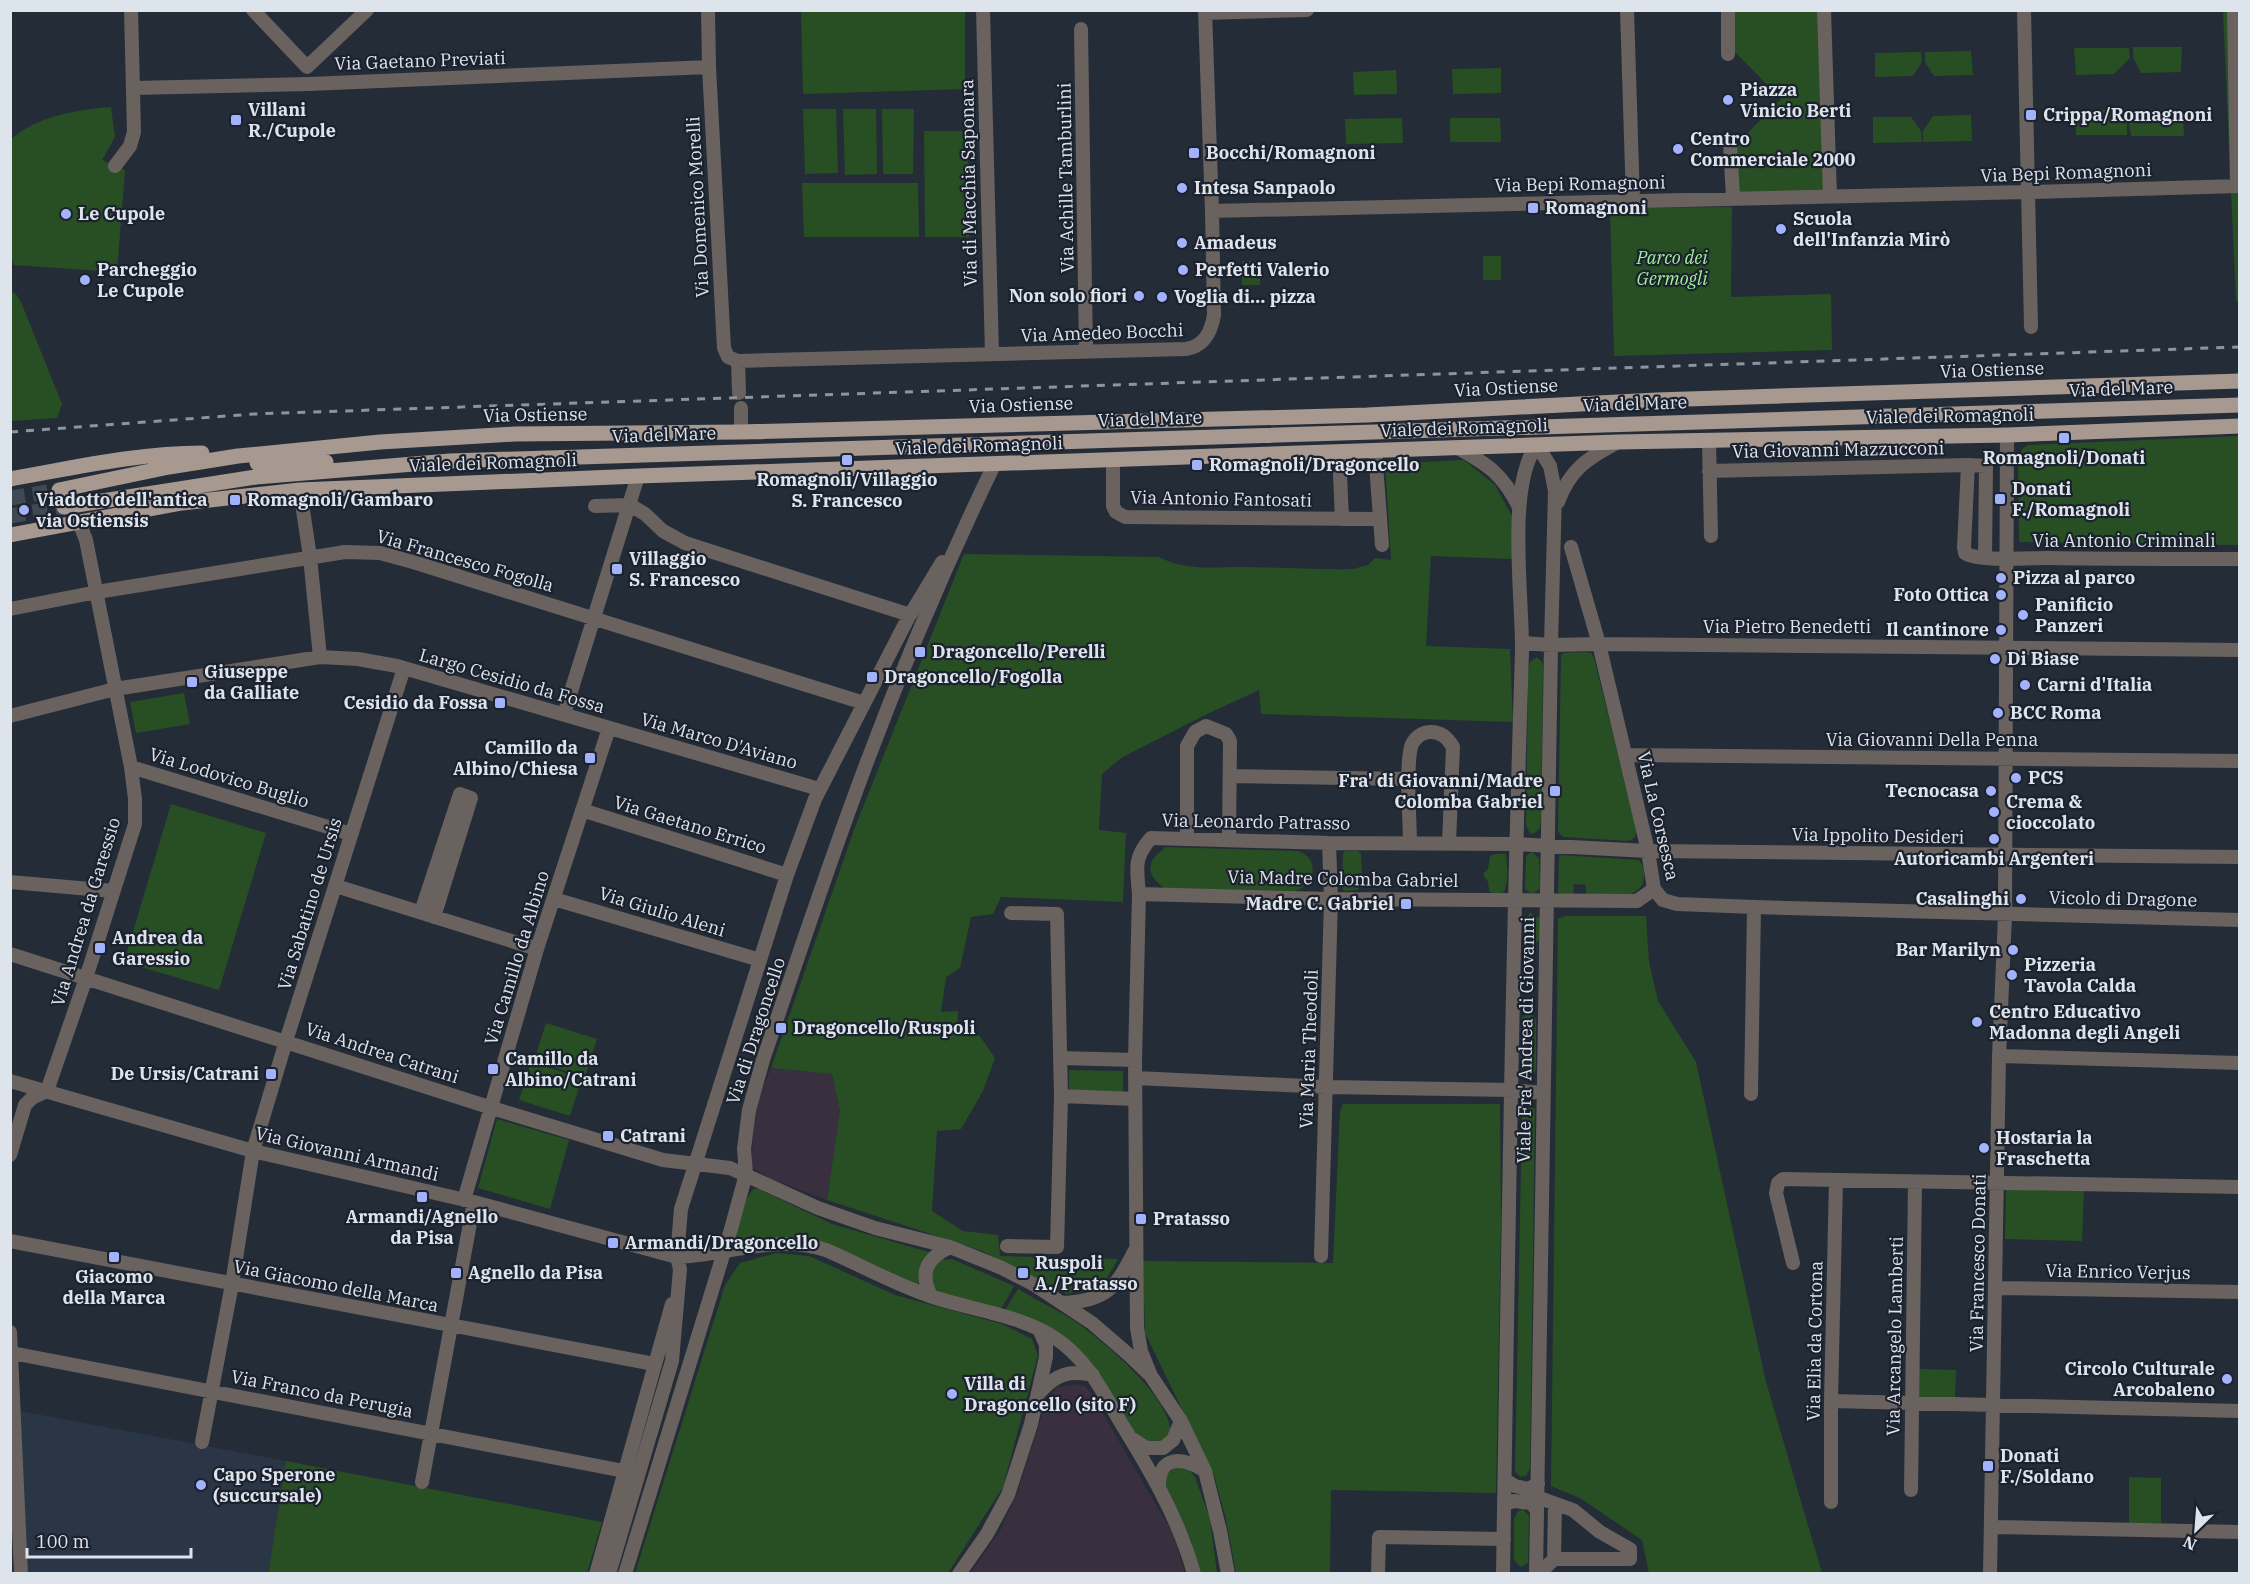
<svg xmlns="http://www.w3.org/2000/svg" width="2250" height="1584" font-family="'IBM Plex Serif',serif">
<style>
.industrial{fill:#392f3e}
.built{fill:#2a3546}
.green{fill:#274f23}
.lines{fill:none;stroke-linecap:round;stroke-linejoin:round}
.major-tunnel{stroke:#404853;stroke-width:15;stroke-dasharray:15 8;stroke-linecap:butt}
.minor{stroke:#6a625e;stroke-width:14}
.major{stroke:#a79890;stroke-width:15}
.rail{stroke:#8d949e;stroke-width:3;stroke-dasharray:8 8;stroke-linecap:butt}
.poi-dot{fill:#a3b2fd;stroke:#1b222e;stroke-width:2}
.labels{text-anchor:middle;stroke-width:4.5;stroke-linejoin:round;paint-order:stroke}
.street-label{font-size:18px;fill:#dee4ec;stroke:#1b222e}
.poi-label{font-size:18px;font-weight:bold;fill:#dee4ec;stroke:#1b222e;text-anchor:start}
.park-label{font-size:18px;font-style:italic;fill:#9ef395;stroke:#1b222e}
</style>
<rect width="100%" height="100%" fill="#242c38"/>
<path class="industrial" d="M771 1068 832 1074 840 1111 827 1200 771 1179 751 1167 755 1107Z
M1075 1384 1085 1386 1091 1393 1173 1534 1185 1573 970 1574 1001 1529 1017 1494 1048 1396 1058 1387Z"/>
<path class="built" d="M20 1411 286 1461 268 1573H27Z"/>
<path class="green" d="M801 11H965V89L803 94Z
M1734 11H1819L1825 191 1739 192 1734 147 1781 99 1735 52Z
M2223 11H2239V301H2236Z
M2133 47H2182L2181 72 2141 73 2133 57Z
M2074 48H2129L2130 58 2114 74 2076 75Z
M1971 51 1973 75 1934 76 1925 62V52Z
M1921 52 1922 62 1913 76 1875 77V53Z
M1501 68V93L1453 94 1452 69Z
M1396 70 1397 94 1354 95 1353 72Z
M111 107 115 137 102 160 125 170 117 272 14 265 11 257V139C38 116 76 110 111 107Z
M803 109H836L838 173 805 174Z
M843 109H876L877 174 845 175Z
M882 109H914L913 174H883Z
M2117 109 2127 124V135H2076V112Z
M2183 109 2184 136H2131L2129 123 2139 110Z
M1971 115 1972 141 1923 142V131L1933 116Z
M1873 117H1911L1921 131 1922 142 1873 143Z
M1402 118 1403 143 1346 144 1345 119Z
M1450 118H1500L1501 142H1450Z
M924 131H968L969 237H925Z
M802 183H918L919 237H804Z
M1732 207 1731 297 1831 294 1832 350 1614 356 1610 208Z
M1483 256H1501V280H1483Z
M1242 261H1260V285H1242Z
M10 291 16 294 21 302 62 404 57 418 11 421Z
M2239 436V545L2019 542 2018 458 2023 448 2028 445Z
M1464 460 1495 485 1513 518 1512 559 1431 556 1426 646 1510 649 1513 722 1261 714 1259 690 1203 716 1121 758 1102 774 1099 830 1126 833 1123 902 1001 897 993 914 971 917 960 968 946 977 941 1012 958 1011 957 1036 979 1035 995 1058 983 1091 961 1129 937 1131 932 1211 963 1231 998 1235 1000 1256 1118 1259 1103 1285 1066 1294 982 1251 827 1200 840 1111 832 1074 771 1068 855 827 964 554 1158 557C1189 571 1208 567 1241 567 1278 567 1316 570 1353 569L1368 565 1375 558 1391 560 1385 464Z
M1586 652 1591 653 1594 658 1636 829C1637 836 1634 839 1628 841L1564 837 1558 832 1561 656 1563 653Z
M1537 657 1542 662 1543 667 1541 819 1540 828 1535 833 1530 834 1526 825 1528 673 1530 662Z
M184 693 190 724 136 733 130 702Z
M171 804 266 833 219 990 124 962Z
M1166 847 1298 851C1320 858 1316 885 1295 891L1164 888C1144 873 1147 860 1166 847Z
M1345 851H1358L1361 854 1362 875 1358 890 1344 891 1342 888 1343 854Z
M1532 852 1539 858 1540 889 1532 894 1525 889 1526 856Z
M1495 854H1506C1507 866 1509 883 1503 893L1496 895 1489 891 1488 882 1483 874 1488 869 1490 856Z
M1561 855 1639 860C1643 865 1645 871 1644 878 1640 903 1605 896 1586 896V885L1574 884 1573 896 1560 894 1558 892 1559 857Z
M1530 913 1540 918 1539 940 1531 947 1524 939 1526 918Z
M1565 916H1646L1649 962 1658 1001 1696 1062 1766 1382 1822 1573H1649L1642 1540 1580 1498 1551 1486 1558 919Z
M1529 1012 1536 1019V1068L1535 1072 1529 1076 1522 1073 1521 1069 1522 1018Z
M546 1023 597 1039 585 1077 534 1061Z
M531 1062 582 1078 570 1116 519 1100Z
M1069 1070 1123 1071V1094L1069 1093Z
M1343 1104H1500L1501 1224 1496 1493 1331 1490 1330 1573H1236L1225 1515 1214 1475 1145 1333 1143 1261 1333 1263 1340 1112Z
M1526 1106 1535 1109V1114L1530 1468 1526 1476 1520 1477 1515 1471 1522 1117V1110Z
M497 1119 569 1140 550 1209 478 1188Z
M753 1189H759L832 1224 932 1253C920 1266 916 1273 920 1290L830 1250 740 1243 736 1235 746 1200Z
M2006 1189 2084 1191 2082 1241 2005 1239Z
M776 1253 809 1256 895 1295 1002 1324 1032 1339 1038 1355 1003 1487 948 1573H635L725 1285 740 1263Z
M952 1259 1014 1286 1001 1309 953 1298 931 1289V1270L940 1260Z
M1018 1289C1038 1301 1060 1311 1079 1324 1107 1345 1169 1396 1171 1432L1160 1446 1137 1440 1075 1350 1005 1310Z
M1918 1369 1956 1370 1955 1401 1918 1399Z
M286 1461 602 1522 587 1573 268 1574Z
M1174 1467 1188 1469 1195 1477 1210 1519 1217 1573H1198L1191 1540 1164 1490 1165 1477Z
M2129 1477 2161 1478V1523H2129Z
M1523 1509 1529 1516 1528 1563 1521 1567 1514 1560V1519L1518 1511Z"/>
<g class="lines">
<path class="major-tunnel" d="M10 498 59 490
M10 516 64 507"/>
<path class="minor" d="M253 10 307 67
M708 10 709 67 724 348 728 357 738 361 1186 349C1204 346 1211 333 1214 315L1212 211 1205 10
M983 10 992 354
M1627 10 1633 201
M1728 10V54
M1824 10 1830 196
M2024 10 2031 327
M2234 10 2237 186
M1205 13 1307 10
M1081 29 1086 352
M307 67 367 10
M133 88 309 84 709 67
M1730 143 1733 198
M115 166 130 146 134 132 131 10
M1212 211 2028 192 2240 186
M738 361 739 393
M741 408V432
M1709 441 1711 536
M1458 448C1489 465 1503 475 1519 507
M1375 451 1382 545
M1339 452 1342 519
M1113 461V506L1116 512 1125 517 1380 519
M1709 471 1968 465
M300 490 310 557 320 657
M1558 502C1570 469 1588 458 1618 442
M595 506 630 505 645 514 663 531 685 543 910 615
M1571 547 1599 644 1648 851 1654 889 1663 900 1677 904 1754 907 2240 920
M1985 557 1986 466 1968 465 1964 547 1965 553C1978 562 2029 558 2047 558 2111 559 2175 559 2240 559
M10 609 97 592 345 552 380 553 413 562 864 703
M1522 643 1551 645 1599 644 2240 650
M564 714 638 476
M10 716 115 689 320 657 358 659 397 666 819 789
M1625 755 2240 761
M131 767 351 834
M1230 776 1409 779
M582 810 787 875
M1187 838V746L1195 732 1206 726 1226 734 1230 741 1229 839
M1410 843C1410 822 1405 761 1412 744 1416 737 1422 732 1431 732 1441 732 1448 738 1453 747L1449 843
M10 882 113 891
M336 886 537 949
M1139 894 1331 899 1637 901 1654 889
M554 899 760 960
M421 912 460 794 471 798 434 917
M10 954 492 1108 663 1160 730 1168 818 1208 875 1228 950 1247 1002 1268 1033 1284 1092 1323 1128 1354 1151 1376 1181 1421 1205 1471 1220 1531 1228 1574
M1999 1056 2240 1063
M1060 1058 1135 1060
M1136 1078 1326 1087 1512 1090 1543 1093
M10 1081 253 1151 474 1202 677 1257C727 1255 777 1234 826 1250 861 1265 894 1284 930 1296 971 1310 1018 1314 1055 1338 1086 1358 1103 1392 1121 1423 1150 1470 1179 1519 1194 1574
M1751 1094 1754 907
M1061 1096 1135 1099
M10 1155 25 1105 32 1098 47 1091 86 978 135 824V799L131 767 86 540 79 522
M464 1200 537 949 609 728
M10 1241 654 1364
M1007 1246 1057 1247 1061 1096 1057 914 1011 913
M1321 1256 1331 899 1329 843
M1793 1263 1776 1193 1778 1183 1783 1179 2240 1187
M1996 1288 2240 1292
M931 1296C919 1272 927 1258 950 1247
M1063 1303C1106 1301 1116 1288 1134 1252
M10 1332 21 1574
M12 1353 624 1471
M1151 1376 1141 1351 1137 1328 1135 1060 1139 894C1137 869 1133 858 1151 838L1329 843 1516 844 1648 851 2240 857
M1040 1392C1056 1374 1070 1370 1093 1375
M1831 1401 2240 1411
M1132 1439 1146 1448H1163L1173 1440 1181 1421
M202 1442 232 1284 253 1151 286 1041 404 668
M1505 1480 1515 1486 1528 1489 1538 1484
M422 1482 474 1202
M1159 1488C1158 1454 1183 1457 1205 1471
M1911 1490 1915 1182
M1537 1497 1573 1510 1600 1532 1630 1549V1559H1554L1539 1574
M1831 1502V1401L1836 1180
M1504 1504 1514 1501 1531 1503 1537 1510
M1992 1527 2240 1532
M1554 1559 1555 1505
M596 1574 672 1304
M609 1574 672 1361 680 1269 677 1257 681 1209 787 875 815 799 907 620 942 562
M625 1574 731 1229 746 1174 744 1149 749 1110 763 1060C793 972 822 884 854 797 895 684 942 573 994 465
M959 1574 987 1534 1008 1495 1031 1424 1046 1357V1345L1039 1329
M1378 1574 1379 1537 1504 1539
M1503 1574C1508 1266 1512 959 1522 652 1523 600 1506 485 1537 445L1550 466 1555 491 1551 645 1536 1574
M1990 1574 1999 1056 2005 915 2007 435"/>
<path class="major" d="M257 463 326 462
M10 479C73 468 138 453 202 453
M59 490 169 467 238 456 380 442 515 434 741 432 1367 415 1657 400 2240 381
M64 507 256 477 450 461 2240 405
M10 535 182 503 300 490 638 476 1618 442 2007 435 2240 426"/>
<path class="rail" d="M10 432 254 414 2240 347"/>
</g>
<g class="poi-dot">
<circle cx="1728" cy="100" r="6"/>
<rect x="2025" y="109" width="12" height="12" rx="3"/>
<rect x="230" y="114" width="12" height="12" rx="3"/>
<circle cx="1678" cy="149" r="6"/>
<rect x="1188" y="147" width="12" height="12" rx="3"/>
<circle cx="1182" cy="188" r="6"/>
<rect x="1527" y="202" width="12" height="12" rx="3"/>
<circle cx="66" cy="214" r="6"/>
<circle cx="1781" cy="229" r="6"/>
<circle cx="1182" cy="243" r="6"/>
<circle cx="1183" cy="270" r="6"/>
<circle cx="85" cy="280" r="6"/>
<circle cx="1139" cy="296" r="6"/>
<circle cx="1162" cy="297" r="6"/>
<rect x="2058" y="432" width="12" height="12" rx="3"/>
<rect x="841" y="454" width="12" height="12" rx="3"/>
<rect x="1191" y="459" width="12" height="12" rx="3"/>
<rect x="1994" y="493" width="12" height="12" rx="3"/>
<rect x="229" y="494" width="12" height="12" rx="3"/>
<circle cx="24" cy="510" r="6"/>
<rect x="611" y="563" width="12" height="12" rx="3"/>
<circle cx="2001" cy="578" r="6"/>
<circle cx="2001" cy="595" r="6"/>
<circle cx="2023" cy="615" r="6"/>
<circle cx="2001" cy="630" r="6"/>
<rect x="914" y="646" width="12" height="12" rx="3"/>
<circle cx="1995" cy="659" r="6"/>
<rect x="866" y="671" width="12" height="12" rx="3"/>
<rect x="186" y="676" width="12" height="12" rx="3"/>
<circle cx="2025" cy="685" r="6"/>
<rect x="494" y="697" width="12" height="12" rx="3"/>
<circle cx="1998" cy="713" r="6"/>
<rect x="584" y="752" width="12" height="12" rx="3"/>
<circle cx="2016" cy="778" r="6"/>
<rect x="1549" y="785" width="12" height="12" rx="3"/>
<circle cx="1991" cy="791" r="6"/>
<circle cx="1994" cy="812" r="6"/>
<circle cx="1994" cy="839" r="6"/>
<circle cx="2021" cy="899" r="6"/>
<rect x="1400" y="898" width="12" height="12" rx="3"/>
<rect x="94" y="942" width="12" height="12" rx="3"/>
<circle cx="2013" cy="950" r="6"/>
<circle cx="2012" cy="975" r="6"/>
<circle cx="1977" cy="1022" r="6"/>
<rect x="775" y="1022" width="12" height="12" rx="3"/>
<rect x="487" y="1063" width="12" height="12" rx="3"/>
<rect x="265" y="1068" width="12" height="12" rx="3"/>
<rect x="602" y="1130" width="12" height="12" rx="3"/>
<circle cx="1984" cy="1148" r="6"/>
<rect x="416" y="1191" width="12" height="12" rx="3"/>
<rect x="1135" y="1213" width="12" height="12" rx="3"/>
<rect x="607" y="1237" width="12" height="12" rx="3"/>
<rect x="108" y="1251" width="12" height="12" rx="3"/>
<rect x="450" y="1267" width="12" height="12" rx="3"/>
<rect x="1017" y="1267" width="12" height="12" rx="3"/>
<circle cx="2227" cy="1379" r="6"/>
<circle cx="952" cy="1394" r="6"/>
<rect x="1982" y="1460" width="12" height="12" rx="3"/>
<circle cx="201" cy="1485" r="6"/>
</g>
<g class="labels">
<g class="street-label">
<text transform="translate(420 61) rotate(-2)" y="6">Via Gaetano Previati</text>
<text transform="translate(2066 173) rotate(-2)" y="6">Via Bepi Romagnoni</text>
<text transform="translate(1066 178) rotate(-91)" y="6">Via Achille Tamburlini</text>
<text transform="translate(969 183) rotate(-91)" y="6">Via di Macchia Saponara</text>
<text transform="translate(1580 184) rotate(-1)" y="6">Via Bepi Romagnoni</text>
<text transform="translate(698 207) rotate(-93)" y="6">Via Domenico Morelli</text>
<text transform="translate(1102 333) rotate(-2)" y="6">Via Amedeo Bocchi</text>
<text transform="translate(1992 370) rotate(-2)" y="6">Via Ostiense</text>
<text transform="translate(1506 388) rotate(-3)" y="6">Via Ostiense</text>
<text transform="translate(2121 389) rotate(-2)" y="6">Via del Mare</text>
<text transform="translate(1635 404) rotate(-2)" y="6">Via del Mare</text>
<text transform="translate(1021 405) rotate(-2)" y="6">Via Ostiense</text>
<text transform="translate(535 415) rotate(-1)" y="6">Via Ostiense</text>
<text transform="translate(1950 416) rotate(-1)" y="6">Viale dei Romagnoli</text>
<text transform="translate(1150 419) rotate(-2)" y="6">Via del Mare</text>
<text transform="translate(1464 428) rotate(-2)" y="6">Viale dei Romagnoli</text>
<text transform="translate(664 435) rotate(-2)" y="6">Via del Mare</text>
<text transform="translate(979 446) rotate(-2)" y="6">Viale dei Romagnoli</text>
<text transform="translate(1838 450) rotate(-1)" y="6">Via Giovanni Mazzucconi</text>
<text transform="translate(493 463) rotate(-2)" y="6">Viale dei Romagnoli</text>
<text transform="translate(1221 499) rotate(1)" y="6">Via Antonio Fantosati</text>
<text x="2124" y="547">Via Antonio Criminali</text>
<text transform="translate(465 561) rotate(16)" y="6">Via Francesco Fogolla</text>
<text x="1787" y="633">Via Pietro Benedetti</text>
<text transform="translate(512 681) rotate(16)" y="6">Largo Cesidio da Fossa</text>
<text x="1932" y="746">Via Giovanni Della Penna</text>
<text transform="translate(719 741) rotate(16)" y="6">Via Marco D'Aviano</text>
<text transform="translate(229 778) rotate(17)" y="6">Via Lodovico Buglio</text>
<text transform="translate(1658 816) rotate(77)" y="6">Via La Corsesca</text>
<text transform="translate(1256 822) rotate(1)" y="6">Via Leonardo Patrasso</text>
<text transform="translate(690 825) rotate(17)" y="6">Via Gaetano Errico</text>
<text transform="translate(1878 836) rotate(1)" y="6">Via Ippolito Desideri</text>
<text transform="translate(1343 879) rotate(1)" y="6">Via Madre Colomba Gabriel</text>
<text transform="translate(2123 899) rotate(1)" y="6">Vicolo di Dragone</text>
<text transform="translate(310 904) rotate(-73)" y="6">Via Sabatino de Ursis</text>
<text transform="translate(86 912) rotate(-73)" y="6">Via Andrea da Garessio</text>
<text transform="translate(662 912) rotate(17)" y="6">Via Giulio Aleni</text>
<text transform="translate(517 958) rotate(-73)" y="6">Via Camillo da Albino</text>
<text transform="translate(756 1031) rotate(-72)" y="6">Via di Dragoncello</text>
<text transform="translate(1526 1040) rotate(-89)" y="6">Viale Fra' Andrea di Giovanni</text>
<text transform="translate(1309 1049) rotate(-88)" y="6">Via Maria Theodoli</text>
<text transform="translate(382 1053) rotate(18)" y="6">Via Andrea Catrani</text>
<text transform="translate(347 1154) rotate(13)" y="6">Via Giovanni Armandi</text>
<text transform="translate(1978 1263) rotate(-89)" y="6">Via Francesco Donati</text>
<text transform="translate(2118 1272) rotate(1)" y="6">Via Enrico Verjus</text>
<text transform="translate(336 1286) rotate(11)" y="6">Via Giacomo della Marca</text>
<text transform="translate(1895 1336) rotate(-89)" y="6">Via Arcangelo Lamberti</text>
<text transform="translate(1815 1341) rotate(-89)" y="6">Via Elia da Cortona</text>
<text transform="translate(322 1394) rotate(11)" y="6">Via Franco da Perugia</text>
</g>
<g class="poi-label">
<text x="1740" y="96">Piazza<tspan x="1740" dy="21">Vinicio Berti</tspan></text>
<text x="248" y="116">Villani<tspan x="248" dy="21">R./Cupole</tspan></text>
<text x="2043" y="121">Crippa/Romagnoni</text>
<text x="1690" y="145">Centro<tspan x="1690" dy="21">Commerciale 2000</tspan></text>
<text x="1206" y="159">Bocchi/Romagnoni</text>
<text x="1194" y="194">Intesa Sanpaolo</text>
<text x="1545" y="214">Romagnoni</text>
<text x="78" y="220">Le Cupole</text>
<text x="1793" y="225">Scuola<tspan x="1793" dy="21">dell'Infanzia Mirò</tspan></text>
<text x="1194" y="249">Amadeus</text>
<text x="97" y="276">Parcheggio<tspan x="97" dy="21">Le Cupole</tspan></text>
<text x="1195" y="276">Perfetti Valerio</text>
<text x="1127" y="302" text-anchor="end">Non solo fiori</text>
<text x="1174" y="303">Voglia di… pizza</text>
<text x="2064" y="464" text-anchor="middle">Romagnoli/Donati</text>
<text x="1209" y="471">Romagnoli/Dragoncello</text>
<text x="847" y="486" text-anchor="middle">Romagnoli/Villaggio<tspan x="847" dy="21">S. Francesco</tspan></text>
<text x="2012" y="495">Donati<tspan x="2012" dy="21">F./Romagnoli</tspan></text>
<text x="36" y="506">Viadotto dell'antica<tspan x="36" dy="21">via Ostiensis</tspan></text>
<text x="247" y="506">Romagnoli/Gambaro</text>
<text x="629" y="565">Villaggio<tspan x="629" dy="21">S. Francesco</tspan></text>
<text x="2013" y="584">Pizza al parco</text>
<text x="1989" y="601" text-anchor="end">Foto Ottica</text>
<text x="2035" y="611">Panificio<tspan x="2035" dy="21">Panzeri</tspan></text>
<text x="1989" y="636" text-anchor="end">Il cantinore</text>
<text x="932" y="658">Dragoncello/Perelli</text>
<text x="2007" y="665">Di Biase</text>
<text x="204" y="678">Giuseppe<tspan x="204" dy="21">da Galliate</tspan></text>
<text x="884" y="683">Dragoncello/Fogolla</text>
<text x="2037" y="691">Carni d'Italia</text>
<text x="488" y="709" text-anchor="end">Cesidio da Fossa</text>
<text x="2010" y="719">BCC Roma</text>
<text x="578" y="754" text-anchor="end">Camillo da<tspan x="578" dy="21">Albino/Chiesa</tspan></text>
<text x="2028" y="784">PCS</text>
<text x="1543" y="787" text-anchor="end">Fra' di Giovanni/Madre<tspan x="1543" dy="21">Colomba Gabriel</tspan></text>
<text x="1979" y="797" text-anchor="end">Tecnocasa</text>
<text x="2006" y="808">Crema &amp;<tspan x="2006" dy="21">cioccolato</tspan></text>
<text x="1994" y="865" text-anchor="middle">Autoricambi Argenteri</text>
<text x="2009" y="905" text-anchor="end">Casalinghi</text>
<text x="1394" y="910" text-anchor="end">Madre C. Gabriel</text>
<text x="112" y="944">Andrea da<tspan x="112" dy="21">Garessio</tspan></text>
<text x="2001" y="956" text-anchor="end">Bar Marilyn</text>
<text x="2024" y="971">Pizzeria<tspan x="2024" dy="21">Tavola Calda</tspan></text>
<text x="1989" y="1018">Centro Educativo<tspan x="1989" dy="21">Madonna degli Angeli</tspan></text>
<text x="793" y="1034">Dragoncello/Ruspoli</text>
<text x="505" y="1065">Camillo da<tspan x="505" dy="21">Albino/Catrani</tspan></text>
<text x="259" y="1080" text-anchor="end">De Ursis/Catrani</text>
<text x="620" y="1142">Catrani</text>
<text x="1996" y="1144">Hostaria la<tspan x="1996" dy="21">Fraschetta</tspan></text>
<text x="422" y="1223" text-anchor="middle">Armandi/Agnello<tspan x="422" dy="21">da Pisa</tspan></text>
<text x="1153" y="1225">Pratasso</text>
<text x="625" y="1249">Armandi/Dragoncello</text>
<text x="1035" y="1269">Ruspoli<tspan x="1035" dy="21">A./Pratasso</tspan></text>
<text x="468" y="1279">Agnello da Pisa</text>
<text x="114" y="1283" text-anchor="middle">Giacomo<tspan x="114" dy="21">della Marca</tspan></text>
<text x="2215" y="1375" text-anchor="end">Circolo Culturale<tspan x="2215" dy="21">Arcobaleno</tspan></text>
<text x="964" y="1390">Villa di<tspan x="964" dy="21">Dragoncello (sito F)</tspan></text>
<text x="2000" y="1462">Donati<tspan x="2000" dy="21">F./Soldano</tspan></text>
<text x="213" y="1481">Capo Sperone<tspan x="213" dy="21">(succursale)</tspan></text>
</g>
<g class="park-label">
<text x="1672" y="264">Parco dei<tspan x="1672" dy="21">Germogli</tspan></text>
</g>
</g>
<rect width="2250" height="1584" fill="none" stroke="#dee4ec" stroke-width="24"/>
<g transform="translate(2196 1530) rotate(205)" stroke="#1b222e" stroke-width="4.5" paint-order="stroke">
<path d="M0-4.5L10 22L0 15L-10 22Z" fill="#dee4ec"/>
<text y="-9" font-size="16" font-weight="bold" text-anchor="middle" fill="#dee4ec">N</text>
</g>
<path d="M27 1548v9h164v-9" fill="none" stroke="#dee4ec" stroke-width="3"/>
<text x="36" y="1548" font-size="18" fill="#dee4ec" stroke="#1b222e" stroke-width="4.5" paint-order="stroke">100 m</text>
</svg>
